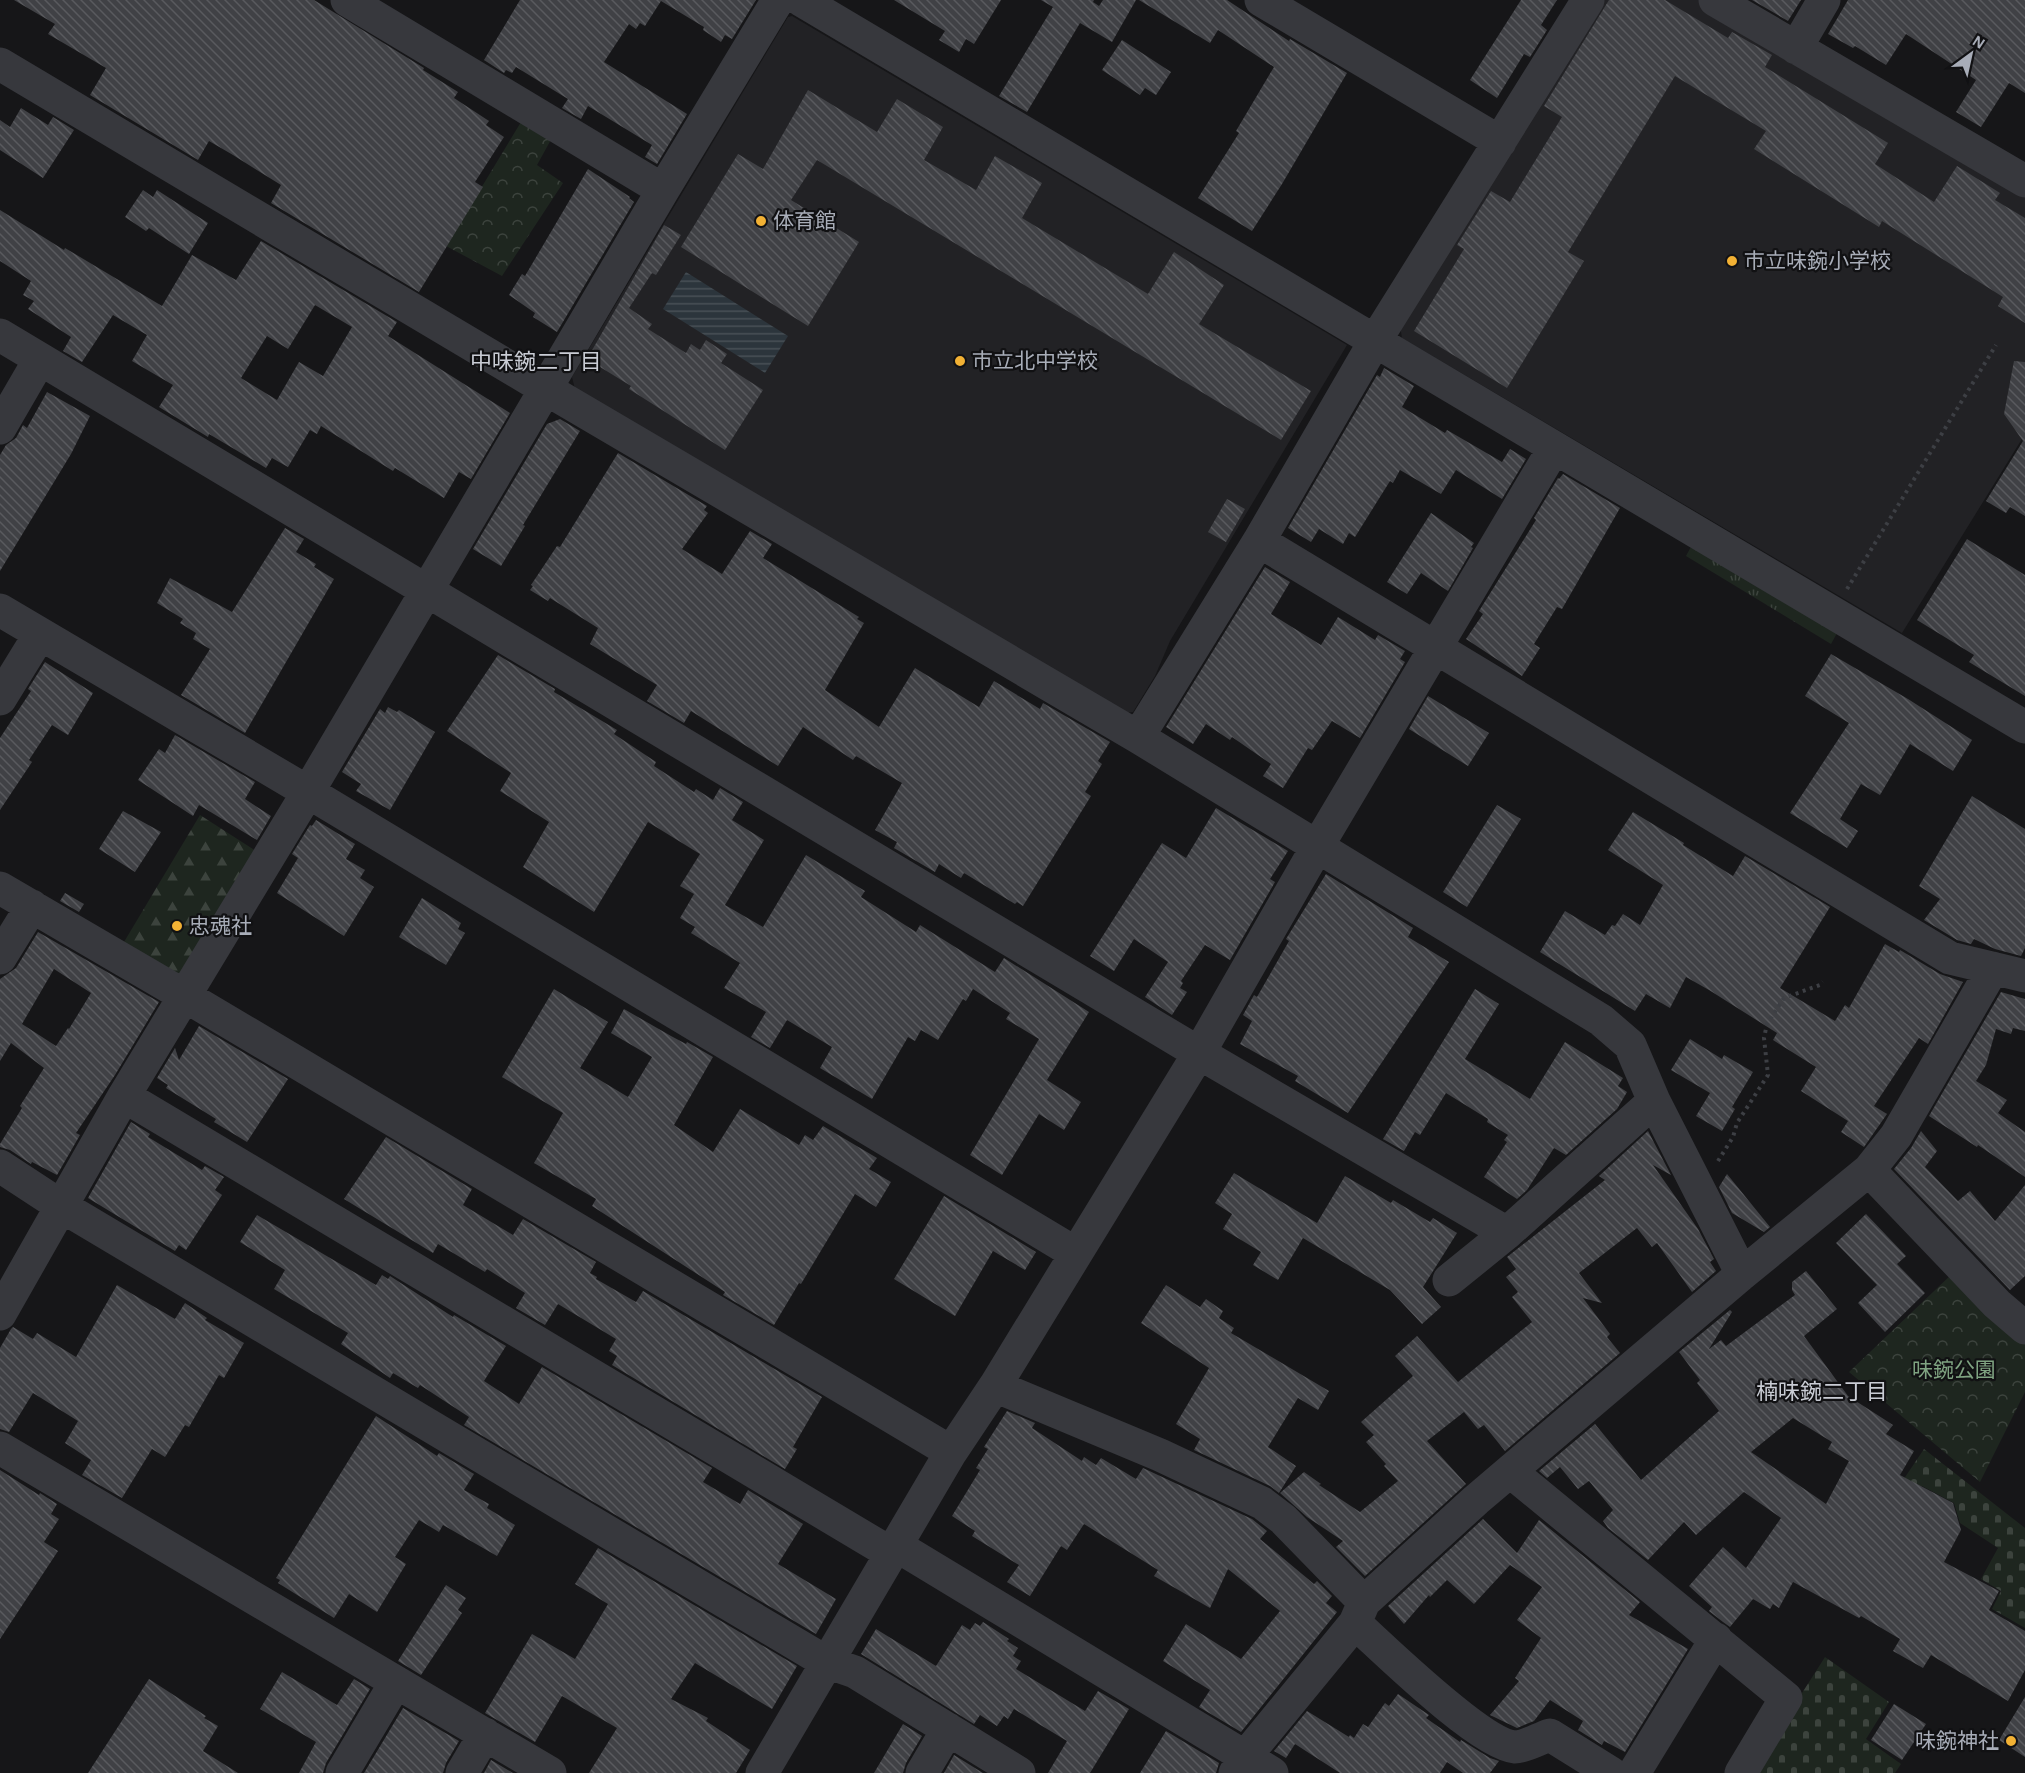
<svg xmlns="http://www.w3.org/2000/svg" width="2025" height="1773" font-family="'Alegreya Sans','Noto Sans JP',sans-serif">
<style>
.built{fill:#222225}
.grass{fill:url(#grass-tufts)}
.forest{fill:url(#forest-firs)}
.cemetery{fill:url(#cemetery-stones)}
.park{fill:url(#park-crowns)}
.water{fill:url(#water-rules)}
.building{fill:url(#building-back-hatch);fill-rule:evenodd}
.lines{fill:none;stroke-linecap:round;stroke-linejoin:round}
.path{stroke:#3d3f44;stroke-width:4;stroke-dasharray:3 4.5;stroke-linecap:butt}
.minor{stroke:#37383d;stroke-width:33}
.poi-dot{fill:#f2b134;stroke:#111113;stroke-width:2}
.labels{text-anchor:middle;stroke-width:4.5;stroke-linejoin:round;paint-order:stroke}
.poi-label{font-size:21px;fill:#a8adb8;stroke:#111113;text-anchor:start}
.park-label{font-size:21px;fill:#7fa381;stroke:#111113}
.neighbourhood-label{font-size:22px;fill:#c9ccd4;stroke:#111113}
</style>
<defs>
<pattern id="grass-tufts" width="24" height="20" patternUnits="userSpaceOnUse" patternTransform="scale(1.5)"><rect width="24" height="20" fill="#1e261f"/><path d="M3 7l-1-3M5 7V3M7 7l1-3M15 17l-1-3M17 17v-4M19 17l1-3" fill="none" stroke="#3c433d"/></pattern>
<pattern id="forest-firs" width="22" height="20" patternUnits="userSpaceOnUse" patternTransform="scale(1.5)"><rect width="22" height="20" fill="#1e261f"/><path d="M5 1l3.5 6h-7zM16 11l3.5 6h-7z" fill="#3c433d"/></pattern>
<pattern id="cemetery-stones" width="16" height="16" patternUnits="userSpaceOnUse" patternTransform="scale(1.5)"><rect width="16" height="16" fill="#1e261f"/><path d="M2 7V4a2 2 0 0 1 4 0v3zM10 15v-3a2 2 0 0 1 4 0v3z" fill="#3c433d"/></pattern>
<pattern id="park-crowns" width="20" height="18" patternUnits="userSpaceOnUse" patternTransform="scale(1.5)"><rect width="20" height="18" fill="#1e261f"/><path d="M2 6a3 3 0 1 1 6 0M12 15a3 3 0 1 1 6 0" fill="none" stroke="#3c433d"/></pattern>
<pattern id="water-rules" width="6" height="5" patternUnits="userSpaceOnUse" patternTransform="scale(1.5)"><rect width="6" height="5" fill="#2c353c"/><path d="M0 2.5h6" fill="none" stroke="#485056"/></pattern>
<pattern id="building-back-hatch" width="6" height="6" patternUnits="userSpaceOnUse" patternTransform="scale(1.5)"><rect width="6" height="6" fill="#404145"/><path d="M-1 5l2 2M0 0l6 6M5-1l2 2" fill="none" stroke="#595a5e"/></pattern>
</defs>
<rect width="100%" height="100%" fill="#161618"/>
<path class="built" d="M1595 0H1699L2025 195V434L1902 633 1402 338 1400 326Z
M792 16 1347 345 1170 641 1155 676 1133 712 1124 713 575 389 572 377 788 17Z"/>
<path class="grass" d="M1692 545 1837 633 1831 644 1686 556Z"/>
<path class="forest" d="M200 815 259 853 186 976 171 977 121 947Z"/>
<path class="cemetery" d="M1924 1449 2025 1528V1628L1992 1609 2001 1591 1981 1579 1998 1548 1960 1523 1954 1503 1922 1486 1887 1504Z
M1825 1657 1889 1702 1866 1739 1901 1764 1895 1773H1751Z"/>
<path class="park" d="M524 117 553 136 537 165 563 183 502 276 446 246Z
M1953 1273 2025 1342V1392L1980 1482 1849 1372Z"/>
<path class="water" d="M686 272 788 336 765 373 663 309Z"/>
<path class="building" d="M14 0H314L424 68 423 70 458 92 454 98 489 121 486 125 504 137 475 182 483 187 419 292 271 203 281 185 233 155 209 141 198 160 90 95 106 68 48 34 55 24Z
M520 0H756L732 39 725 35 721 42 703 30 704 27 661 1 645 26 640 23 636 29 629 24 604 62 687 114 657 164 645 157 652 145 588 106 581 119 562 108 568 99 516 67 512 73 506 70 504 73 484 60Z
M894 0H1001L974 44 966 39 959 52 939 40 945 31Z
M1041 0H1094L1093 2 1099 6 1103 0H1136L1112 42 1080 23 1027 112 999 96 1053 7Z
M1139 0H1227L1289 41 1290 39 1347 73 1282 184 1252 231 1198 198 1239 133 1236 131 1274 67 1218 30 1210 43Z
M1521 0H1557L1541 25 1547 30 1530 57 1524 54 1497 98 1470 80Z
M1609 0H1665L1728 38 1732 32 1772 55 1765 67 1888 143 1875 164 1934 202 1957 166 2000 193 1995 200 2025 218V323L1998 306 2003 297 1882 221 1879 227 1754 149 1766 131 1675 76 1568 252 1584 261 1507 388 1414 331 1464 249 1457 245 1491 191 1510 202 1562 117 1544 106Z
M1752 0H1801L1788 21Z
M1848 0H2025V93L2009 83 1981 127 1956 112 1976 80 1906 34 1886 65 1855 46 1853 48 1828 34Z
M1122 40 1171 72 1156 95 1145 88 1140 95 1102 70Z
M808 90 877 132 897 99 943 127 924 160 976 190 995 156 1042 183 1022 218 1148 294 1174 252 1224 285 1199 324 1311 391 1281 440 817 160 791 200 859 242 808 326 681 247 738 154 763 169Z
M21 108 48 125 53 117 74 130 43 178 0 150V120L10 127Z
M588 169 630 197 629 198 634 202 557 332 533 317 535 313 509 295 522 274 525 276Z
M143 190 153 197 157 190 208 223 189 254 149 228 146 231 125 217Z
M0 210 64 250 65 248 162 306 192 255 236 280 261 241 397 322 388 336 510 413 471 479 459 472 444 498 395 468 393 471 321 426 317 434 310 430 288 467 272 458 266 468 209 434 208 437 159 407 173 385 132 361 147 335 113 315 82 362 63 351 71 337 28 309 34 301 23 295 31 281 0 261ZM315 305 352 327 323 376 299 362 277 400 241 378 267 336 288 349Z
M664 225 681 235 656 275 652 273 629 308 652 324 648 329 686 353 691 344 700 350 706 340 727 354 721 363 763 390 725 450 629 389 631 386 587 359Z
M2014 361 2025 362V516L2010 507 2006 513 1986 501 2023 441 2004 414Z
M1384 368 1414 386 1402 407 1445 433 1447 430 1502 462 1510 449 1526 459 1502 499 1456 470 1441 494 1400 470 1393 483 1390 481 1355 537 1349 533 1343 544 1319 529 1311 542 1288 528 1377 375 1380 377Z
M47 392 90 416 71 454 0 571V455L6 445 16 438 23 425 27 428Z
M560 419 580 431 523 525 525 526 501 566 473 549 547 424Z
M618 453 707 506 704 510 708 513 682 549 722 574 750 531 772 544 763 558 859 617 857 619 864 623 825 690 879 727 915 668 979 707 994 681 1040 709 1043 703 1110 742 1098 761 1102 764 1085 792 1091 796 1023 906 1017 902 1015 904 964 873 961 878 939 864 935 872 894 848 897 842 875 830 902 783 856 756 853 760 803 727 778 766 691 711 684 723 647 701 657 685 590 644 598 628 550 598 548 601 530 590 533 586 531 585 557 546 560 547Z
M1563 474 1620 508 1562 609 1557 607 1534 644 1540 648 1522 676 1466 639 1483 614 1479 611 1536 520 1534 518 1558 478 1559 479Z
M1227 499 1245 509 1226 542 1208 532Z
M1431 513 1474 543 1471 547 1473 548 1448 591 1421 573 1407 594 1387 582Z
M285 528 304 539 296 552 316 564 314 567 334 579 245 733 181 695 210 649 193 639 196 633 180 623 183 619 157 603 170 578 232 612Z
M1967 539 2025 575V696L1969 662 1974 655 1917 620Z
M1265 567 1290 582 1271 614 1321 645 1338 617 1375 640 1378 635 1405 651 1400 659 1405 662 1360 738 1332 721 1312 750 1308 748 1283 788 1263 776 1271 764 1232 737 1230 740 1206 724 1193 744 1166 727Z
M1831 654 1908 699 1972 740 1953 771 1910 744 1880 795 1861 784 1840 819 1858 831 1847 848 1790 813 1849 723 1805 696Z
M498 655 555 689 554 692 617 730 614 734 656 762 654 766 694 792 696 789 713 800 720 788 743 802 732 820 764 840 725 905 763 927 806 855 865 891 861 897 916 932 920 925 995 972 1004 958 1089 1012 1047 1080 1081 1102 1064 1130 1039 1114 1002 1175 970 1155 1039 1039 1006 1019 1010 1013 973 989 966 1001 963 999 938 1040 921 1030 915 1041 908 1037 872 1099 820 1068 832 1047 787 1020 770 1048 751 1037 766 1012 724 988 740 963 691 933 695 927 680 918 694 894 680 886 700 854 648 822 594 912 523 867 549 822 500 791 511 773 447 731Z
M45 662 93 693 68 735 52 725 29 760 32 762 0 810V738L31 691 28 689Z
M1428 696 1489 733 1468 766 1409 729Z
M388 707 397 712 399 710 435 732 390 810 356 791 361 784 342 772 380 709 385 713Z
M175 735 255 782 245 799 271 816 257 840 199 805 193 816 138 780 159 749 165 753Z
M1972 796 2025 829V948L2021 956 1995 949 1974 939 1971 944 1957 940 1924 920 1940 899 1919 886Z
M1497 805 1521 819 1467 907 1443 892Z
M1216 808 1288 851 1270 879 1275 882 1230 960 1205 945 1181 981 1183 983 1180 988 1187 992 1172 1015 1145 997 1168 962 1134 939 1114 971 1090 956 1162 843 1186 858Z
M123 811 161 832 135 872 99 849Z
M1633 812 1684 843 1683 845 1733 876 1745 856 1830 907 1780 988 1835 1021 1845 1005 1849 1008 1885 944 1899 952 1900 950 1940 974 1963 982 1928 1044 1919 1038 1874 1106 1887 1114 1864 1147 1841 1132 1848 1121 1801 1091 1816 1067 1773 1040 1777 1033 1709 990 1686 977 1670 1008 1646 994 1635 1011 1540 952 1565 911 1605 935 1612 925 1615 926 1623 914 1640 925 1663 885 1608 850Z
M316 820 355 844 346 859 365 870 360 878 374 887 344 936 277 893 298 858 292 854 310 825 312 826Z
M1326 874 1413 928 1408 937 1449 962 1348 1113 1295 1081 1298 1076 1240 1044 1252 1021 1243 1015 1254 995 1257 997 1289 941 1286 939Z
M65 893 84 904 79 912 60 901Z
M422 898 461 923 458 929 465 933 446 965 399 937Z
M38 932 159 1002 115 1075 76 1133 80 1135 57 1175 32 1162 31 1164 10 1150 0 1147V1144L22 1108 20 1106 44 1068 11 1043 0 1061V979L16 968ZM54 969 91 993 69 1029 68 1028 56 1046 22 1024Z
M554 989 608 1022 580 1068 628 1097 652 1057 611 1033 624 1009 671 1036 686 1044 687 1042 713 1057 674 1125 713 1152 740 1109 799 1145 805 1135 813 1140 823 1126 877 1158 869 1169 891 1182 876 1207 855 1194 801 1284 799 1283 774 1325 723 1295 725 1292 592 1206 596 1199 534 1163 563 1113 502 1077Z
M1475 989 1499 1004 1465 1059 1530 1099 1565 1042 1623 1078 1618 1086 1627 1092 1617 1109 1566 1155 1554 1148 1527 1190 1517 1199 1484 1177 1507 1142 1504 1140 1508 1135 1487 1122 1488 1119 1446 1093 1420 1135 1415 1132 1404 1151 1383 1139Z
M2001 992 2025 999V1031L2013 1028 2011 1034 1996 1029 1986 1065 1976 1081 2007 1100 1998 1113 2025 1132V1177L1978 1145 1977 1147 1929 1116Z
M199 1026 288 1079 247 1142 214 1122 216 1119 166 1088 168 1085 157 1078 175 1048 179 1060Z
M1690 1039 1722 1059 1724 1055 1753 1072 1732 1107 1735 1109 1722 1131 1696 1116 1710 1093 1671 1070Z
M131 1122 150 1134 148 1137 202 1170 205 1166 224 1177 215 1190 222 1195 186 1250 179 1245 175 1251 88 1198Z
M1648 1131 1671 1175 1653 1165 1698 1229 1714 1259 1710 1262 1716 1271 1692 1292 1657 1243 1652 1247 1637 1228 1579 1273 1602 1303 1583 1298 1610 1334 1607 1337 1620 1353 1505 1451 1484 1425 1478 1429 1464 1412 1427 1441 1466 1484 1365 1576 1336 1547 1343 1541 1307 1517 1280 1493 1304 1472 1321 1484 1319 1485 1360 1512 1398 1481 1384 1466 1386 1464 1366 1442 1374 1435 1361 1422 1413 1376 1395 1356 1417 1336 1458 1382 1532 1322 1512 1297 1518 1292 1506 1277 1516 1269 1507 1257 1605 1180 1599 1176Z
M1921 1131 1937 1151 1925 1167 1958 1201 1970 1191 1995 1221 2025 1185V1276L2010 1290 1894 1169 1911 1148Z
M386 1137 472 1189 463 1205 513 1235 523 1219 596 1262 590 1273 597 1277 596 1279 636 1302 643 1291 822 1397 793 1447 797 1449 785 1469 612 1365 617 1356 609 1351 616 1339 558 1304 545 1325 516 1308 525 1293 487 1269 485 1272 438 1244 433 1253 344 1199Z
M1234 1173 1317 1223 1345 1176 1391 1203 1393 1200 1430 1222 1433 1218 1457 1233 1423 1287 1441 1307 1422 1324 1390 1290 1303 1238 1278 1280 1253 1265 1261 1252 1223 1229 1232 1214 1215 1203Z
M1727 1174 1770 1227 1764 1232 1732 1213 1719 1187Z
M944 1196 1036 1252 1025 1270 993 1251 955 1316 894 1279Z
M1866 1214 1906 1256 1897 1264 1925 1293 1885 1332 1858 1303 1877 1285 1836 1243Z
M257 1215 376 1285 382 1275 388 1279 390 1276 453 1317 454 1315 506 1346 484 1381 519 1404 542 1367 712 1468 703 1482 740 1504 748 1490 803 1524 778 1564 836 1599 816 1634 464 1425 469 1417 420 1385 418 1388 393 1373 390 1378 341 1344 348 1333 274 1289 285 1270 240 1242Z
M1806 1271 1837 1309 1804 1336 1848 1396 1893 1425 1886 1434 1914 1451 1900 1475 1953 1503 1961 1530 1944 1562 1999 1591 1989 1610 2025 1631V1670L2008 1701 1931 1655 1923 1668 1893 1651 1900 1639 1861 1616 1859 1618 1793 1582 1779 1608 1773 1604 1770 1609 1753 1599 1730 1627 1723 1622 1709 1611 1712 1607 1689 1586 1723 1547 1746 1568 1781 1518 1744 1492 1696 1535 1684 1522 1648 1560 1608 1528 1603 1521 1613 1510 1589 1481 1578 1489 1560 1467 1547 1478 1539 1471 1595 1424 1641 1480 1719 1411 1697 1383 1700 1380 1679 1352 1730 1310 1732 1312 1709 1349 1721 1340 1726 1346 1795 1295 1792 1290V1282ZM1793 1418 1832 1442 1828 1449 1849 1461 1826 1504 1751 1452Z
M117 1285 175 1319 185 1303 207 1318 205 1320 244 1343 224 1378 219 1375 189 1427 185 1425 165 1457 152 1449 122 1498 82 1475 91 1460 65 1443 78 1421 33 1393 9 1432 0 1429V1348L11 1329 13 1327 33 1339 37 1333 76 1357Z
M1166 1285 1200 1307 1206 1299 1223 1311 1219 1318 1234 1328 1231 1333 1329 1391 1318 1410 1298 1398 1268 1447 1296 1466 1279 1493 1270 1486 1194 1450 1200 1439 1176 1424 1209 1368 1141 1323Z
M1007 1411 1035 1423 1032 1428 1082 1461 1084 1457 1096 1465 1101 1458 1136 1479 1143 1468 1252 1519 1267 1531 1260 1539 1314 1584 1317 1581 1332 1596 1326 1603 1337 1612 1241 1732 1199 1707 1210 1690 1163 1661 1186 1624 1241 1659 1280 1611 1228 1569 1210 1608 1154 1576 1158 1570 1084 1524 1067 1550 1061 1546 1030 1596 1007 1582 1019 1565 972 1536 975 1531 952 1516 980 1470 976 1468 988 1449 984 1447Z
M376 1416 437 1456 439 1453 474 1474 464 1490 489 1504 487 1508 515 1525 497 1556 443 1525 439 1532 419 1520 395 1557 406 1564 377 1612 349 1594 334 1618 278 1583 280 1580 276 1578Z
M0 1470 39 1495 40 1493 57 1504 51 1514 59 1519 44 1542 58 1551 0 1639Z
M1483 1519 1517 1553 1539 1520 1640 1602 1629 1615 1688 1649 1625 1752 1604 1741 1602 1745 1578 1730 1583 1721 1550 1700 1534 1721 1517 1728 1490 1715 1519 1681 1515 1678 1541 1638 1517 1620 1542 1587 1510 1565 1474 1604 1447 1580 1430 1597 1429 1595 1404 1624 1388 1606Z
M598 1548 797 1666 772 1709 695 1663 671 1699 708 1718 706 1721 750 1750 736 1773H589L617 1728 562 1696 535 1742 485 1713 532 1634 575 1659 608 1604 575 1584Z
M446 1585 466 1598 458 1610 462 1613 421 1675 398 1661Z
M983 1622 1009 1639 1007 1641 1018 1648 1013 1656 1021 1661 1016 1669 1085 1711 1098 1691 1129 1709 1090 1773H1048L1067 1741 1014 1709 1008 1719 1004 1716 997 1726 980 1715 974 1724 861 1654 876 1629 936 1666 962 1625 970 1630 975 1623 980 1626Z
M282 1672 337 1705 354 1679 370 1689 326 1763 323 1773H299L316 1742 260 1709Z
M149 1679 206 1716 204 1718 218 1726 203 1751 238 1773H88Z
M1398 1694 1429 1715 1426 1718 1460 1742 1461 1740 1490 1758 1499 1761 1490 1773H1463L1447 1762 1440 1773H1340L1295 1744 1286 1758 1274 1751 1307 1711 1349 1737 1350 1735 1354 1738 1363 1724 1368 1727 1385 1703 1389 1706Z
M2025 1697V1757L1999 1740Z
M1894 1704 1926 1724 1902 1760 1871 1740Z
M403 1708 459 1741 446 1763 443 1773H364Z
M903 1724 922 1736 906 1763 903 1773H874Z
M1166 1731 1219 1763 1216 1773H1140Z
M954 1755 983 1773H944Z
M491 1760 513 1773H484Z"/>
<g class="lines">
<path class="path" d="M1847 589 1996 345
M1718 1161 1733 1137 1737 1123 1768 1075 1764 1038 1767 1024 1784 998 1820 985 1823 982"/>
<path class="minor" d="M347 0 663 190
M801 0 2025 727
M1261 0 1500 142
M1715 0 2025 181
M1796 48 1824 0
M0 64 546 389 1138 737 1601 1020 1630 1045 1654 1101 1742 1274
M0 335 1199 1053 1507 1233
M0 428 40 359
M1259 541 1950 958 2025 976
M0 610 308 792 1075 1253
M0 699 40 634
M1138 737 1259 541 1375 341 1588 0
M0 888 185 996 951 1452
M0 958 32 906
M124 1096 892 1554
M0 1166 61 1206 826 1662 855 1672 1019 1773
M1869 1170 1997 1304 2025 1328
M1449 1280 1507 1233 1654 1101
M0 1314 124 1096 308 792 663 190 778 0
M995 1386 1160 1455 1262 1503 1283 1519 1364 1602
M0 1448 550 1773
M1511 1472 1786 1698 1741 1773
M897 1546 1272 1773
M1355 1623C1384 1649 1480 1744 1515 1747 1525 1747 1540 1738 1550 1735L1611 1773
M342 1773 396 1682
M462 1773 485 1734
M762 1773 951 1452 995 1386 1199 1053 1317 847 1554 448
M922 1773 948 1729
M1235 1773 1245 1757 1355 1623 1364 1602 1476 1500 1742 1274 1869 1170 1896 1136 1993 968
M1634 1773 1716 1639"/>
</g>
<g class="poi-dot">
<circle cx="761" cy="221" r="6"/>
<circle cx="1732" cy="261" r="6"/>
<circle cx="960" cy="361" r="6"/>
<circle cx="177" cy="926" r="6"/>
<circle cx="2011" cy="1741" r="6"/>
</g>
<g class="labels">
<g class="poi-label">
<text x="773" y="228">体育館</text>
<text x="1744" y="268">市立味鋺小学校</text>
<text x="972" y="368">市立北中学校</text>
<text x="189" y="933">忠魂社</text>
<text x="1999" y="1748" text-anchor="end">味鋺神社</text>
</g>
<g class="park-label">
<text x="1954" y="1377">味鋺公園</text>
</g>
<g class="neighbourhood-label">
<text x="536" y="369">中味鋺二丁目</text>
<text x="1822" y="1399">楠味鋺二丁目</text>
</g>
</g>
<g transform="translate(1971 54) rotate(33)" stroke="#111113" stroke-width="4.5" paint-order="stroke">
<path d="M0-4.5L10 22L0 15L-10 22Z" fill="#a8adb8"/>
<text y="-9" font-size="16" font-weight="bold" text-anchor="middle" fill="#a8adb8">N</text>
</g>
</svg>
